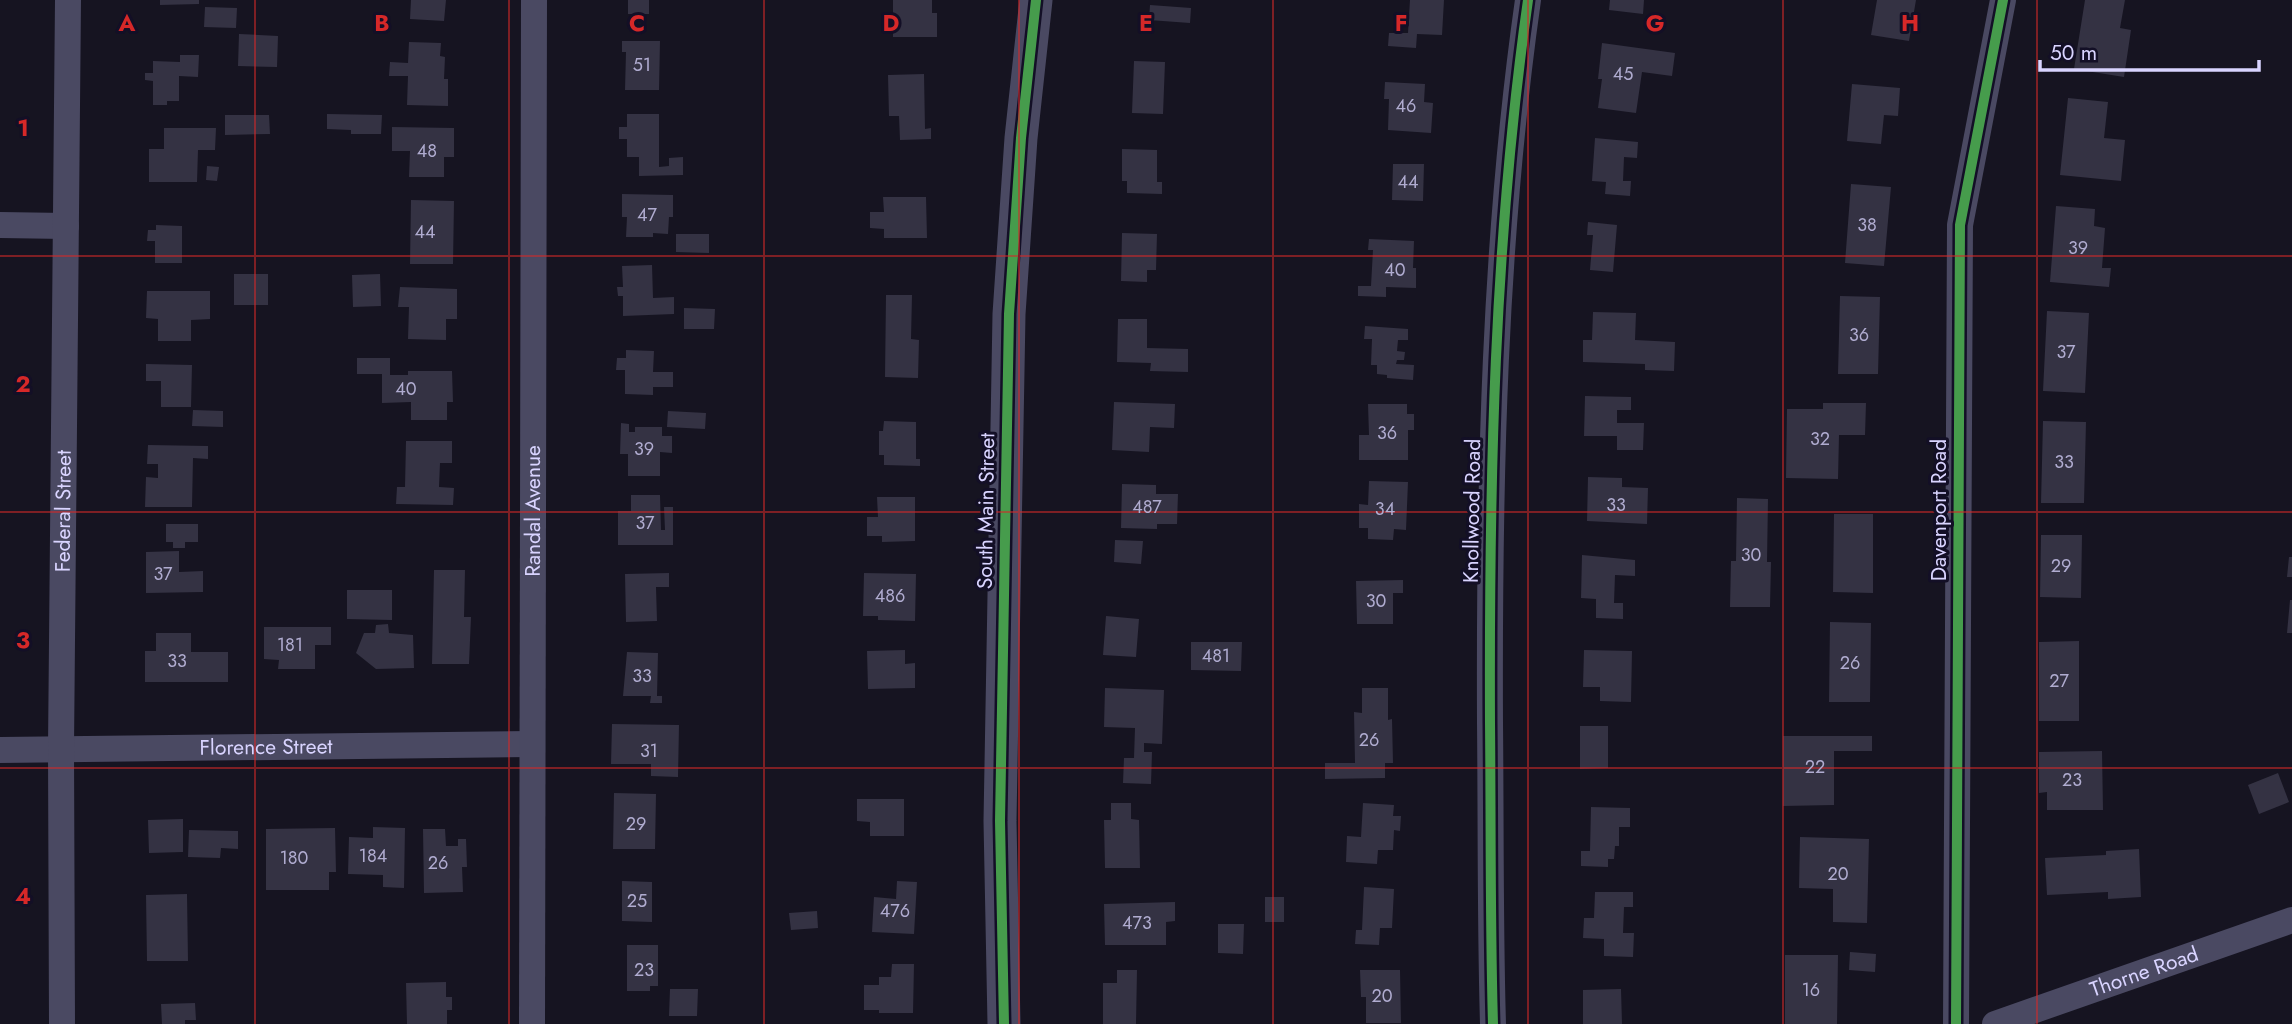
<svg xmlns="http://www.w3.org/2000/svg" width="2292" height="1024" font-family="Jost,sans-serif">
<style>
.building{fill:#343243}
.lines{fill:none;stroke-linecap:round;stroke-linejoin:round}
.minor{stroke:#4a4962;stroke-width:26}
.tertiary{stroke:#4a4962;stroke-width:33}
.cycleway-casing{stroke:#130f26;stroke-width:15}
.cycleway{stroke:#469c4c;stroke-width:10}
.grid{fill:none;stroke:#d62828;stroke-width:2;stroke-opacity:0.55}
.labels{text-anchor:middle;stroke-width:6;stroke-linejoin:round;paint-order:stroke}
.number-label{font-size:18px;fill:#b0acd0}
.street-label{font-size:21px;fill:#d9d4ff;stroke:#130f26}
.grid-label{font-size:23px;text-anchor:middle;font-weight:bold;fill:#d62828;stroke:#130f26;stroke-width:6;stroke-linejoin:round;paint-order:stroke}
</style>
<rect width="100%" height="100%" fill="#161421"/>
<path class="building" d="M160 0H199V4L160 5Z
M411 0H446L444 21 410 19Z
M628 0H649V14H628Z
M893 0H932V13H937V37H893Z
M1410 0H1444L1442 35 1417 34 1416 48 1388 46 1389 33H1408Z
M1610 0H1644L1643 14 1609 10Z
M1877 0H1916L1909 41 1871 35Z
M2085 0H2125L2120 28 2131 30 2124 77 2074 69Z
M1150 5 1191 8 1190 23 1149 20Z
M205 7 237 8 236 28 204 27Z
M239 34 278 36 277 67 238 66Z
M622 41H660L659 90H625L626 52H622Z
M409 42 441 43 440 56 445 57 444 79H448V106L407 105 408 76H389L390 62 408 63Z
M1602 43 1675 53 1672 76 1642 72 1636 113 1598 108 1602 79H1598Z
M180 55H199L198 77 179 76V101H167V105H153V81L145 80V73H153V61L180 62Z
M1134 61 1165 62 1163 114 1132 113Z
M924 74 925 129 931 128V139L900 140 899 116H889L888 75Z
M1385 82 1425 84 1424 102 1433 103 1431 133 1388 130 1389 99H1384Z
M1852 84 1900 88 1898 116 1884 115 1881 144 1847 141Z
M2068 98 2108 102 2104 138 2125 140 2121 181 2060 175Z
M327 114 382 115 381 134H351V130L327 129Z
M627 114H659V167L669 166V158L683 157V175L639 176V157H627V139H619V127H627Z
M225 115H269L270 134 225 135Z
M392 127 454 128V157H444V177H409L410 151H392Z
M164 128H216L215 150H198L197 182H149V149H164Z
M1595 138 1638 142 1637 158 1624 157 1623 181H1631L1630 196 1605 194 1606 182 1592 181Z
M1122 149 1157 150V182H1162V194L1127 193V181H1122Z
M1393 164H1424L1423 201 1392 200Z
M207 166 219 167 217 181 206 180Z
M1851 184 1891 187 1884 266 1845 263Z
M622 194 673 195V217H669L668 234 653 233V237H626L627 217H622Z
M883 197H926L927 238H884V229L870 228V212H884Z
M411 200 454 201 453 264H410Z
M2056 206 2095 209 2094 226 2105 228 2102 268H2111L2109 287 2050 282Z
M1588 222 1617 225 1613 272 1590 270 1593 235H1587Z
M156 225 182 226V263H155V241H147L148 230H156Z
M1122 233 1157 234 1156 270H1147V282L1121 281Z
M676 234H709V253L676 252Z
M1369 239 1414 241 1413 268H1416V288L1386 287V297L1358 296V286H1371L1373 250H1368Z
M652 265 653 298 674 297V314L623 316V296H618L617 287H623L622 266Z
M234 274H268V305H234Z
M380 274 381 306 353 307 352 275Z
M400 287 457 289V319H446V340L408 339 409 307H398Z
M147 291H210V319L191 320V341H158V319L146 318Z
M886 295H912L911 339 919 340 918 378 885 377Z
M1840 296 1880 297 1878 374H1838Z
M684 308 715 309 714 329H684Z
M2047 311 2089 313 2085 393 2043 391Z
M1593 312 1636 313 1635 340 1675 342 1674 371 1645 370V364L1583 362V340H1592Z
M1118 319H1147V348L1188 349V372L1150 371 1151 363 1117 362Z
M1365 326 1408 329V340H1398L1397 351 1405 352 1404 360H1397L1396 364 1414 365 1413 380 1387 378V375L1377 374V365H1371L1372 339H1364Z
M626 350 654 351 653 372H673V387H653V395L625 394V370H616L617 358H626Z
M357 358H390V375H408V371H452L453 402H447V420H411V402L382 403V374H357Z
M146 364 192 365 191 407H161V381H146Z
M1585 396 1631 397V410H1617V423H1644L1643 450H1617V436H1584Z
M1114 402 1175 404 1174 428 1150 427 1149 452 1112 450Z
M1823 403H1866L1865 435H1839L1838 479 1786 478 1787 409H1823Z
M1368 404H1407V414H1414V430H1408V460H1359V435H1369Z
M193 410 223 411V427L192 426Z
M668 411 706 413 705 429 667 427Z
M884 421 916 422V459H920V466L884 465V455H879V431H883Z
M2043 421 2086 422 2084 503H2041Z
M621 423 629 424V432H635V427H662V436H672V453L660 452V476H628V454H620Z
M406 441H452V463H440L439 487 454 488 453 505 396 504 397 487H405Z
M148 445 208 446V459L193 458 192 507H145L146 477 158 478V464H147Z
M1588 477 1622 478V487L1648 488 1647 524 1587 521Z
M1369 481 1408 482 1406 530 1394 529 1393 540 1368 539V528H1359V504L1368 505Z
M1122 484 1156 485V494H1178L1177 524H1157V529L1121 528Z
M631 495H660L661 530H665L664 507H673V545H618V511H631Z
M877 497H915V541L882 542V536H867V517H878Z
M1737 498 1768 499 1767 562H1771L1770 607H1730L1731 561H1736Z
M1834 514H1873V593L1833 592Z
M166 524H198V542H185V548H173V542H166Z
M2041 535H2082L2081 598 2040 597Z
M1115 540 1143 541 1141 564 1114 562Z
M179 551V572L203 571V592L146 593V552Z
M1582 555 1635 560V576L1615 575 1614 603H1623V619L1596 618V599L1581 598Z
M2289 557H2292V577H2287Z
M434 570H465L464 617H471L469 664H432Z
M669 573V587H656L657 621 626 622 625 574Z
M864 573 916 574 915 621 878 620V616H863Z
M1403 580V593H1393V624H1357L1356 581Z
M347 590H392V620L347 619Z
M2290 600H2292V633H2287Z
M1106 616 1139 619 1136 657 1103 655Z
M1830 622 1871 623 1870 702H1829Z
M388 624 389 633 413 635 414 668 376 669 356 653 364 633H375L376 625Z
M264 627H331V645H315V669H278L279 660 264 659Z
M156 633H191V652H228V682H145V651H156Z
M2079 641V721H2039V642Z
M1191 642H1242L1241 671 1191 670Z
M905 650V664L915 663V688L868 689 867 651Z
M1584 650 1632 651 1631 702 1600 701V687H1583Z
M627 652 658 653 657 696H662V703H650L651 696H623Z
M1105 688 1164 690 1162 744 1144 743V752H1152L1151 784 1123 783 1124 758H1134L1135 728 1104 727Z
M1362 688H1388V720L1392 719 1393 763H1385V778L1325 779V763H1355L1354 712 1362 713Z
M612 724 679 725 678 777 651 776V764H611Z
M1580 726H1608V768L1580 769Z
M1783 736H1872V751H1834V805L1783 806Z
M2102 751 2103 810H2047V792L2039 793V752Z
M2278 773 2289 802 2259 814 2248 785Z
M614 793 656 794 655 849H613Z
M857 799H904V836H870V822L857 821Z
M1111 803H1131V819L1139 820 1140 868H1105L1104 820H1111Z
M1363 803 1394 805 1393 816H1401L1400 831 1394 830 1393 850H1378L1377 864 1346 862 1347 836 1361 837Z
M1591 807 1630 808V827H1619V846H1615L1614 859H1608V867L1581 866V851H1590Z
M183 819V852L149 853 148 820Z
M373 827 405 828 404 888 383 887V875L348 874 349 837 373 838Z
M335 828 336 872H329V890H266V829Z
M423 829H445L446 846H458V839H466L467 867H462L463 892 424 893Z
M189 830 238 831V849L221 848 220 858 188 857Z
M1800 837 1869 839 1867 923 1833 922V889L1799 888Z
M2139 849 2141 897 2108 899V892L2047 895 2045 858 2106 855V851Z
M622 881 652 882V922L622 921Z
M897 881 917 882 914 934 872 932 874 897 896 899Z
M1364 887 1394 889 1392 928H1380L1379 945 1355 944 1356 930H1362Z
M1595 892H1633V907H1624L1623 933H1634L1633 957 1604 956V939L1583 938 1584 918H1594Z
M187 894 188 961H147L146 895Z
M1265 897H1284V922H1265Z
M1175 902V921L1166 922V945H1105L1104 904Z
M817 911 818 928 791 930 789 913Z
M1218 924H1244L1243 954 1218 953Z
M627 945H658V986H650V991H627Z
M1850 952 1876 954 1875 972 1849 970Z
M1785 955H1838L1837 1024H1785Z
M892 964H914L913 1013H879V1010H864V985H879V977H891Z
M1117 970H1137L1136 1024H1103V983H1117Z
M1360 970H1400L1401 1023H1366V997H1361Z
M446 982V997H452V1010H447V1024H407L406 983Z
M670 989H698L697 1016H669Z
M1621 989 1622 1024H1583V990Z
M195 1003 196 1020H185V1024H162L161 1004Z"/>
<g class="lines">
<g class="minor">
<path d="M0 225 66 226"/>
<path id="s1" d="M0 750 531 744"/>
<path id="s2" d="M62 1024 61 748 68 0"/>
<path id="s3" d="M532 1024 534 0"/>
<path d="M1493 1024C1490 924 1491 823 1490 723 1489 481 1494 239 1528 0"/>
<path d="M1956 1024 1960 225 2003 0"/>
<path id="s4" d="M1995 1024 2292 920"/>
</g>
<path class="tertiary" d="M1004 1024 1000 821 1009 314 1021 138 1036 0"/>
<defs>
<path id="cycleway" d="M1004 1024 1000 821 1009 314 1021 138 1036 0
M1493 1024C1490 924 1491 823 1490 723 1489 481 1494 239 1528 0
M1956 1024 1960 225 2003 0"/>
</defs>
<use href="#cycleway" class="cycleway-casing"/>
<use href="#cycleway" class="cycleway"/>
</g>
<path class="grid" d="M255 0V1024M509 0V1024M764 0V1024M1019 0V1024M1273 0V1024M1528 0V1024M1783 0V1024M2037 0V1024M0 256H2292M0 512H2292M0 768H2292"/>
<g class="labels">
<g class="number-label">
<text x="642" y="71">51</text>
<text x="1623" y="80">45</text>
<text x="1406" y="112">46</text>
<text x="427" y="157">48</text>
<text x="1408" y="188">44</text>
<text x="647" y="221">47</text>
<text x="1867" y="231">38</text>
<text x="425" y="238">44</text>
<text x="2078" y="254">39</text>
<text x="1395" y="276">40</text>
<text x="1859" y="341">36</text>
<text x="2066" y="358">37</text>
<text x="406" y="395">40</text>
<text x="1387" y="439">36</text>
<text x="1820" y="445">32</text>
<text x="644" y="455">39</text>
<text x="2064" y="468">33</text>
<text x="1616" y="511">33</text>
<text x="1147" y="513">487</text>
<text x="1385" y="515">34</text>
<text x="645" y="529">37</text>
<text x="1751" y="561">30</text>
<text x="2061" y="572">29</text>
<text x="163" y="580">37</text>
<text x="890" y="602">486</text>
<text x="1376" y="607">30</text>
<text x="290" y="651">181</text>
<text x="1216" y="662">481</text>
<text x="177" y="667">33</text>
<text x="1850" y="669">26</text>
<text x="642" y="682">33</text>
<text x="2059" y="687">27</text>
<text x="1369" y="746">26</text>
<text x="649" y="757">31</text>
<text x="1815" y="773">22</text>
<text x="2072" y="786">23</text>
<text x="636" y="830">29</text>
<text x="373" y="862">184</text>
<text x="294" y="864">180</text>
<text x="438" y="869">26</text>
<text x="1838" y="880">20</text>
<text x="637" y="907">25</text>
<text x="895" y="917">476</text>
<text x="1137" y="929">473</text>
<text x="644" y="976">23</text>
<text x="1811" y="996">16</text>
<text x="1382" y="1002">20</text>
</g>
<g class="street-label">
<text transform="translate(1939 510) rotate(-90)" y="7">Davenport Road</text>
<text transform="translate(986 511) rotate(-89)" y="7">South Main Street</text>
<text transform="translate(1472 511) rotate(-89)" y="7">Knollwood Road</text>
<text dy="7" stroke="none"><textPath href="#s2" startOffset="513">Federal Street</textPath></text>
<text dy="7" stroke="none"><textPath href="#s3" startOffset="513">Randal Avenue</textPath></text>
<text dy="7" stroke="none"><textPath href="#s1" startOffset="266">Florence Street</textPath></text>
<text dy="7" stroke="none"><textPath href="#s4" startOffset="158">Thorne Road</textPath></text>
</g>
</g>
<g class="grid-label">
<text x="127" y="31">A</text>
<text x="382" y="31">B</text>
<text x="637" y="31">C</text>
<text x="891" y="31">D</text>
<text x="1146" y="31">E</text>
<text x="1401" y="31">F</text>
<text x="1655" y="31">G</text>
<text x="1910" y="31">H</text>
<text x="23" y="136">1</text>
<text x="23" y="392">2</text>
<text x="23" y="648">3</text>
<text x="23" y="904">4</text>
</g>
<path d="M2040 60v10h219v-10" fill="none" stroke="#d9d4ff" stroke-width="3.5"/>
<text x="2050" y="60" font-size="21" fill="#d9d4ff" stroke="#130f26" stroke-width="5" paint-order="stroke">50 m</text>
</svg>
